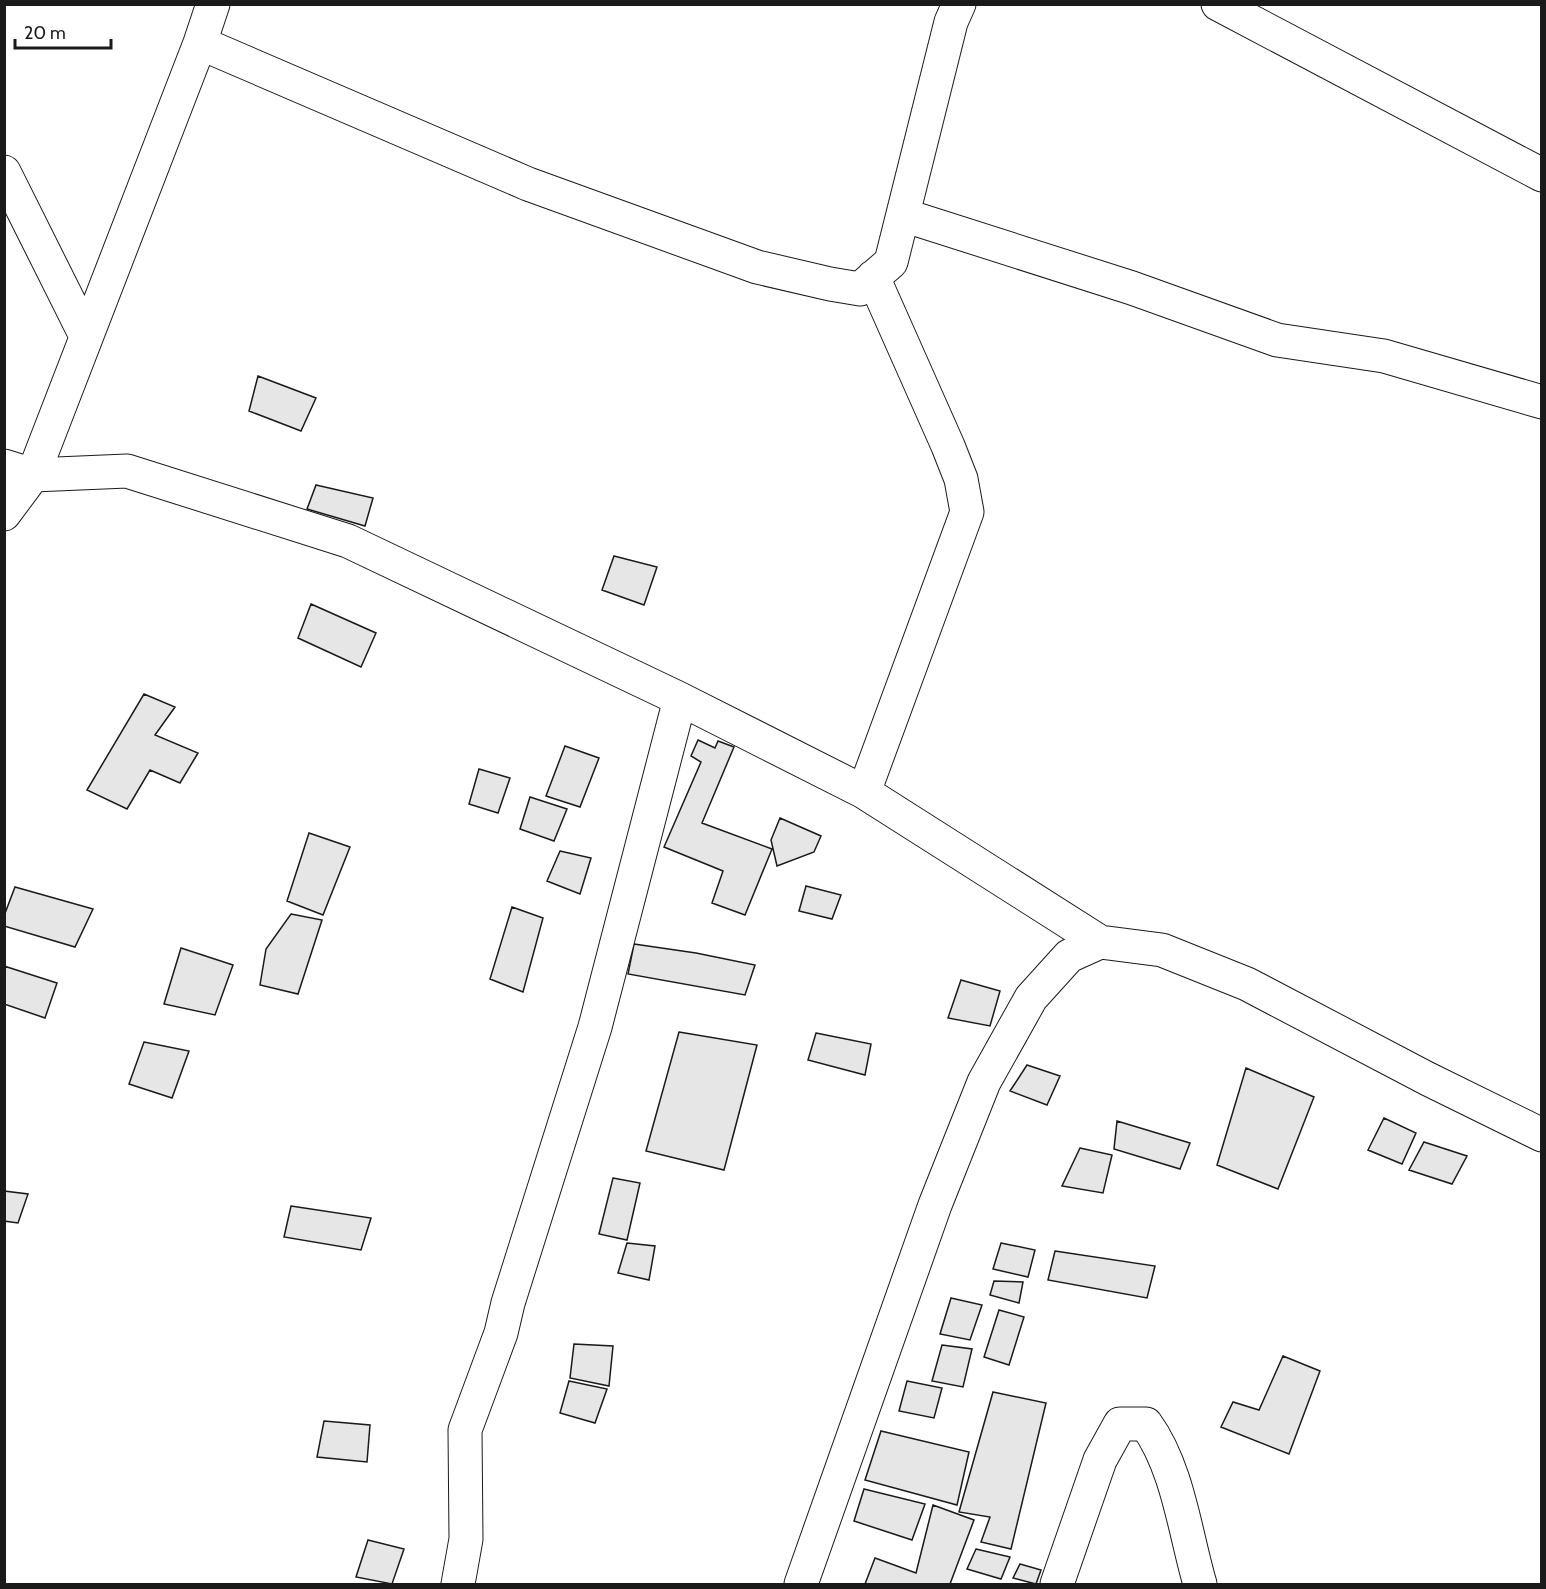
<svg xmlns="http://www.w3.org/2000/svg" width="1546" height="1589" font-family="Cabin,sans-serif">
<style>
.building{fill:#e6e6e6;stroke:#1a1a1a;stroke-width:1.5}
.lines{fill:none;stroke-linecap:round;stroke-linejoin:round}
.minor-casing{stroke:#1a1a1a;stroke-width:35}
.minor{stroke:#fff;stroke-width:33}
</style>
<rect width="100%" height="100%" fill="#fff"/>
<path class="building" d="M258 376 316 398 301 431 249 411Z
M316 485 373 498 365 526 307 509Z
M614 556 657 567 644 605 602 590Z
M311 604 376 633 361 667 298 638Z
M144 694 175 707 155 735 198 753 180 783 150 770 127 809 87 790Z
M698 740 715 748 718 741 734 747 702 823 772 849 745 915 712 903 723 871 664 847 701 762 691 756Z
M565 746 599 758 580 807 546 796Z
M479 769 510 778 498 813 469 804Z
M530 797 567 809 554 841 520 829Z
M780 818 821 836 814 852 777 866 771 840Z
M309 833 350 847 323 915 287 901Z
M560 851 591 858 580 894 547 881Z
M806 886 841 895 832 919 799 911Z
M15 887 93 909 75 947 4 926V916Z
M512 907 543 918 523 992 490 979Z
M291 914 322 920 298 994 260 985 266 949Z
M634 944 696 953 755 965 745 995 628 974Z
M181 948 233 965 215 1015 164 1004Z
M4 966 57 983 45 1018 4 1004Z
M961 980 1000 991 990 1026 948 1018Z
M679 1032 757 1045 724 1170 646 1151Z
M816 1033 871 1044 865 1075 808 1060Z
M144 1042 189 1051 172 1098 129 1084Z
M1027 1065 1060 1076 1047 1105 1010 1091Z
M1246 1068 1314 1097 1278 1189 1217 1165Z
M1384 1118 1416 1133 1402 1164 1368 1150Z
M1117 1121 1190 1143 1180 1169 1114 1149Z
M1424 1142 1467 1156 1452 1184 1409 1170Z
M1080 1148 1112 1155 1103 1193 1062 1186Z
M613 1178 640 1183 627 1240 599 1234Z
M4 1191 28 1194 18 1223 4 1221Z
M291 1206 371 1218 361 1250 284 1237Z
M627 1243 655 1246 649 1280 618 1273Z
M1001 1243 1035 1250 1028 1277 993 1269Z
M1055 1251 1155 1266 1147 1298 1048 1280Z
M994 1281 1023 1282 1019 1303 990 1295Z
M951 1298 982 1305 970 1340 940 1334Z
M999 1310 1024 1317 1009 1365 984 1357Z
M574 1344 613 1346 609 1386 570 1378Z
M942 1345 972 1349 963 1387 932 1381Z
M1283 1356 1320 1371 1289 1454 1221 1427 1233 1402 1259 1410Z
M569 1381 607 1389 595 1423 560 1413Z
M907 1381 942 1388 934 1418 899 1411Z
M993 1392 1046 1403 1011 1549 981 1542 990 1517 959 1512Z
M324 1421 370 1425 367 1462 317 1457Z
M881 1431 969 1452 957 1505 865 1480Z
M864 1489 925 1504 912 1540 854 1521Z
M933 1505 974 1520 950 1584H865L875 1558 916 1573Z
M368 1540 404 1549 392 1584 356 1577Z
M976 1549 1010 1557 1001 1579 967 1569Z
M1020 1564 1041 1570 1036 1584 1013 1578Z"/>
<g class="lines">
<defs>
<path id="minor" d="M1218 4 1542 175
M200 43 528 184 757 267 830 284 860 289 891 262 951 22 959 4
M4 172 86 336
M903 215 1132 288 1277 340 1384 356 1542 402
M4 466 33 475 127 471 348 541 680 699 864 792 1100 942 1162 950 1247 984 1428 1079 1542 1135
M4 514 33 475 200 43 213 4
M864 792 967 512 961 479 948 446 873 277
M458 1584 466 1539 465 1430 501 1333 508 1303 595 1027 680 699
M801 1584 935 1205 984 1082 1031 998 1069 956 1100 942
M1057 1584 1100 1460 1120 1424H1146C1178 1468 1185 1533 1200 1584"/>
</defs>
<use href="#minor" class="minor-casing"/>
<use href="#minor" class="minor"/>
</g>
<rect width="1546" height="1589" fill="none" stroke="#1a1a1a" stroke-width="12"/>
<path d="M15 39v9h96v-9" fill="none" stroke="#1a1a1a" stroke-width="3"/>
<text x="24" y="39" font-size="18" fill="#1a1a1a" stroke="#ffffff" stroke-width="4.5" paint-order="stroke">20 m</text>
</svg>
